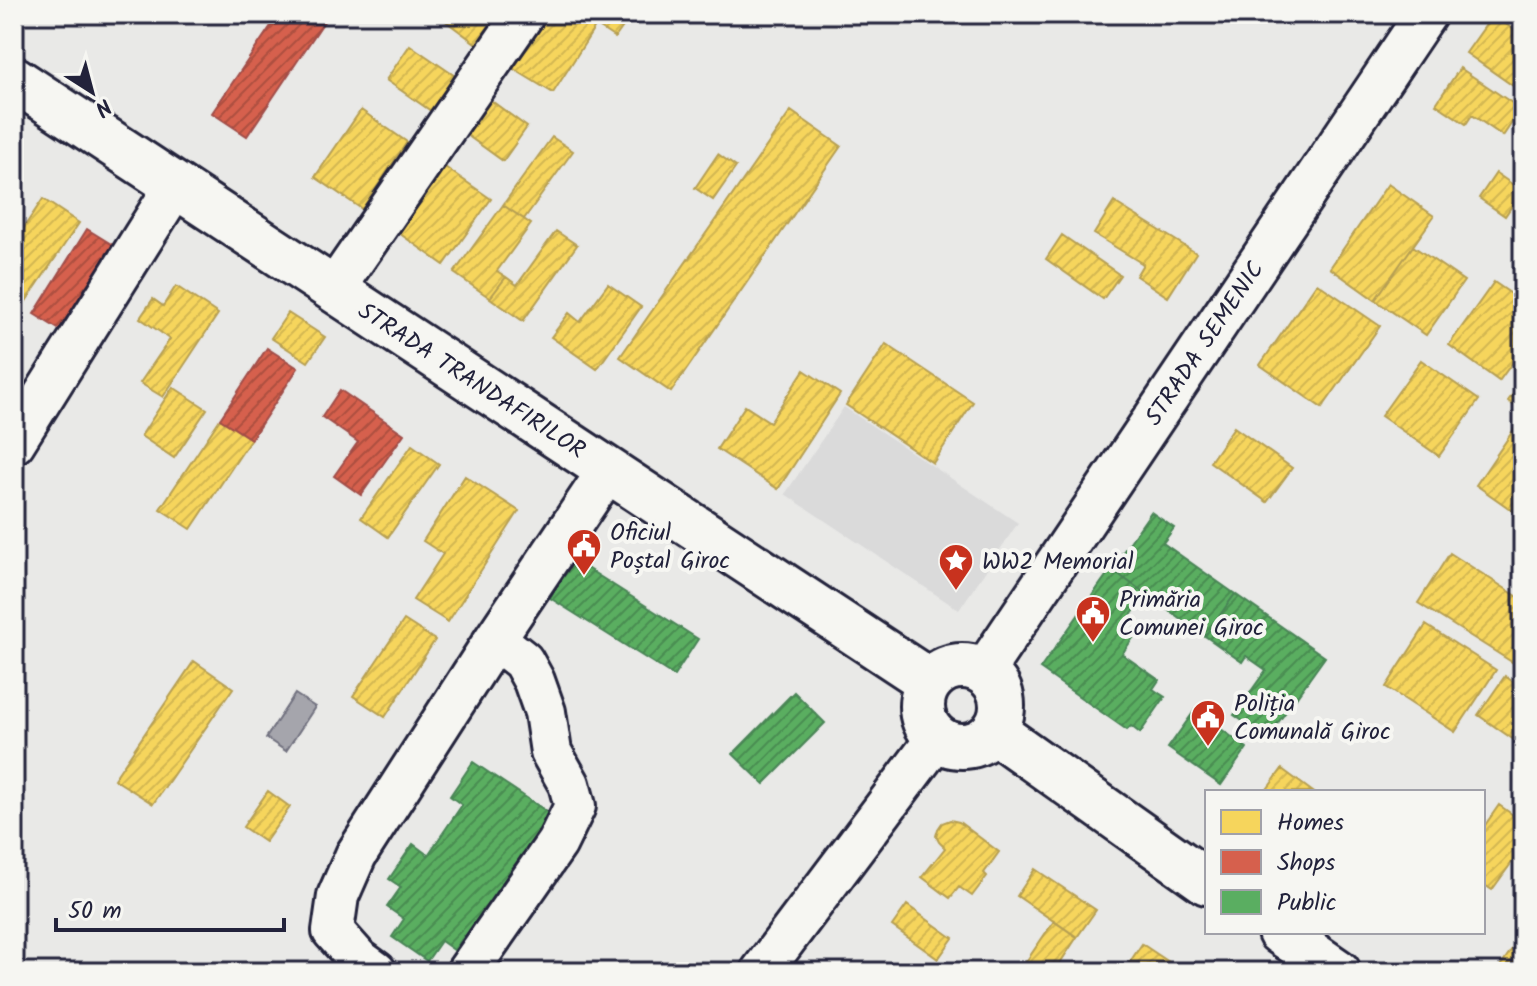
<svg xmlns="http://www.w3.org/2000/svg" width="1537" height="986" font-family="Kalam,sans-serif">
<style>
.built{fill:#dadada}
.water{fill:#a5a5ac;stroke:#71717f;stroke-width:2}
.homes{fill:url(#homes-hatch);stroke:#b69f52;stroke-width:2}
.shops{fill:url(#shops-hatch);stroke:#a04d48;stroke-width:2}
.public{fill:url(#public-hatch);stroke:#498456;stroke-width:2}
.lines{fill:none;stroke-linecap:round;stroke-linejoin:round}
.minor-casing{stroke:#22223b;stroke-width:46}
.major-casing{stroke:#22223b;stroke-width:50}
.minor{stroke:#f6f6f2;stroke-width:40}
.major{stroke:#f6f6f2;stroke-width:44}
.labels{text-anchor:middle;stroke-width:8;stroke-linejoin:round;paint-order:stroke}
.street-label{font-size:24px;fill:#22223b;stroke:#f6f6f2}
.poi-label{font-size:24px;fill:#22223b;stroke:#f6f6f2;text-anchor:start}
</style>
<defs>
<pattern id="homes-hatch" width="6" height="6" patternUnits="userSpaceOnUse" patternTransform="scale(2)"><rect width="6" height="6" fill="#f6d55c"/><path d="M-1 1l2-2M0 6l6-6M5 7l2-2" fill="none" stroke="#d3b751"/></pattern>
<pattern id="shops-hatch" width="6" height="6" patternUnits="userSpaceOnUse" patternTransform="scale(2)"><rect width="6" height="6" fill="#d6604d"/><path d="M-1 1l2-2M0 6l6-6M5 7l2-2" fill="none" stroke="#ad4f41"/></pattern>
<pattern id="public-hatch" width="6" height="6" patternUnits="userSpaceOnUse" patternTransform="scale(2)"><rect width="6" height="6" fill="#5aae61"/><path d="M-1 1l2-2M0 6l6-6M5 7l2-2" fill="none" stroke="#4a8d51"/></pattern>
</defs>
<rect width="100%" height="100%" fill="#e9e9e7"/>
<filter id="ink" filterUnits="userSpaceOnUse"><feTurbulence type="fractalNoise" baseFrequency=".0125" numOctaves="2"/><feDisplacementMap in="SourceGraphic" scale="16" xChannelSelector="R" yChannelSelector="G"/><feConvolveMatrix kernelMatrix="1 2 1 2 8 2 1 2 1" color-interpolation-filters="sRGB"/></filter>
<g filter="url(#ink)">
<path class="built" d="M844 407 1018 523 959 610 785 494Z"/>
<path class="water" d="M295 694 315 707 286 751 266 738Z"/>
<path class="homes" d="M436 14H501L478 45Z
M546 14H574L595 27 553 93 512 68Z
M596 14H632L615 38 591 22Z
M1493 15 1520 34 1516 40 1523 45V84L1519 90 1466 53Z
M410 45 458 78 434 113 386 80Z
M1460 68 1521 109 1503 136 1472 115 1466 124 1436 104Z
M489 99 527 127 503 161 464 133Z
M361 110 407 142 362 209 315 177Z
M791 111 841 146 671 392 620 357Z
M552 137 573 151 524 219 503 205Z
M718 154 736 167 713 200 695 188Z
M442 165 491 199 444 265 396 231Z
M1496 173 1522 191 1505 216 1479 198Z
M1388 184 1434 216 1375 300 1330 268Z
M43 199 79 223 14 319V237L16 239Z
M1114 202 1196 253 1168 297 1136 276 1143 264 1094 234Z
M503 205 531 224 497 271 506 277 490 298 454 273Z
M556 231 577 245 523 321 490 298 506 277 517 285Z
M1062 235 1120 275 1103 299 1046 259Z
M1413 246 1464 281 1426 335 1375 300Z
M1494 282 1523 302V348L1499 381 1449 345Z
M1317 283 1380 326 1322 408 1260 365Z
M608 284 641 307 597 369 551 337 569 313 580 322Z
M176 286 218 314 163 397 140 383 170 339 140 318 153 299 163 306Z
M288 313 325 337 308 362 271 338Z
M886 344 973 402 933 463 846 405Z
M1421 360 1479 400 1439 456 1381 416Z
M804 370 840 394 778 489 717 449 745 406 770 422Z
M14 375 43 393 14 436Z
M1523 380V412L1508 401Z
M173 387 207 409 174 458 141 436Z
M220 419 251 439 191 529 160 509Z
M1517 425 1523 429V518L1476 485Z
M1234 427 1292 468 1267 502 1210 462Z
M412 445 439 464 388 537 361 518Z
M465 476 519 511 448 622 413 600 443 554 423 541Z
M1450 553 1523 600V669L1418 603Z
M404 620 435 640 385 717 353 696Z
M1426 625 1496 670 1455 732 1386 687Z
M194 661 233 688 153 804 114 779Z
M1505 676 1523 689V746L1478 715Z
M1282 769 1313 792H1265Z
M268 791 290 807 265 842 243 827Z
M1499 805 1523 822V847L1492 890 1483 884V828Z
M950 820 959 822 999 852 984 873 987 876 972 896 959 887 950 898 922 877 945 848 939 842 936 836 938 829 942 823Z
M1035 869 1096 910 1077 937 1017 896Z
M907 905 953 938 938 959 892 926Z
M1054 921 1077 937 1054 972H1019Z
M1142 944 1184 972H1123Z
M1512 949 1523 956V972H1496Z"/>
<path class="shops" d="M279 14H329L247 136 212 113Z
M87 229 129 255 76 340 34 314Z
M267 348 298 368 251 439 220 419Z
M340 390 404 434 361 495 334 476 358 442 322 417Z"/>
<path class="public" d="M1151 512 1174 528 1163 543 1235 594 1205 636 1111 569Z
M574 560 698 639 674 676 550 598Z
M1111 569 1146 594 1123 627 1135 635 1122 654 1159 680 1153 689 1165 697 1140 733 1131 726 1127 730 1040 669Z
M1235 594 1325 657 1267 738 1234 715 1266 670 1246 656 1242 662 1205 636Z
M794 692 825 723 764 784 733 754Z
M1195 710 1247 748 1221 785 1168 748Z
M473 762 561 821 533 861 522 854 490 902 504 911 480 947 464 936 454 950 441 941 427 961 392 937 404 919 387 907 401 887 389 879 413 844 428 855 462 805 450 796Z"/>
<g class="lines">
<defs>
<path id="minor" d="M334 289 524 14
M14 443 176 185
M983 672 1426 14
M376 972 358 959 333 931 338 896 356 855 495 639 609 469
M467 972 557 843 575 806 569 784 551 752 545 712 534 681 523 661 495 639
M761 972 937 738"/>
<path id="major" d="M14 79 930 682
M922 706a40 40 0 1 1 80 0a40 40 0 1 1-80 0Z
M994 731 1207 882
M1280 932 1338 972"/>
</defs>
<use href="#minor" class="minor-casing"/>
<use href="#major" class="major-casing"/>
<use href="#minor" class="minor"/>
<use href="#major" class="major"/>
</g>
</g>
<defs>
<symbol id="civic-pin" viewBox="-11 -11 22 30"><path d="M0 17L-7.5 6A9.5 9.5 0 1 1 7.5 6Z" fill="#c8321e" stroke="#f6f6f2"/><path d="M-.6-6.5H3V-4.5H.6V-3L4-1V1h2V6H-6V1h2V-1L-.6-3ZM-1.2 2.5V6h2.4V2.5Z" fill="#fff"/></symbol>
<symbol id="sight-pin" viewBox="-11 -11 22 30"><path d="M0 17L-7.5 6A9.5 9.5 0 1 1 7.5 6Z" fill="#c8321e" stroke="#f6f6f2"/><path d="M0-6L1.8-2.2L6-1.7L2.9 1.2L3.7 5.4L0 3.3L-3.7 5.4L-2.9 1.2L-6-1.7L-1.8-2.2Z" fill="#fff"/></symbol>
</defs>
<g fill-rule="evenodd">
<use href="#civic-pin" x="564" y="526" width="40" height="54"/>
<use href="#sight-pin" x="936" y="541" width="40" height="54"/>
<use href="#civic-pin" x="1073" y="593" width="40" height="54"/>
<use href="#civic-pin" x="1188" y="697" width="40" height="54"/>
</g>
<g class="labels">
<g class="street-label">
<text transform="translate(1204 343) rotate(-56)" y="8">STRADA SEMENIC</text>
<text transform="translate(472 380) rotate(33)" y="8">STRADA TRANDAFIRILOR</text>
</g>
<g class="poi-label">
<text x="610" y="540">Oficiul<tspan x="610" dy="28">Poștal Giroc</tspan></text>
<text x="982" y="569">WW2 Memorial</text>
<text x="1119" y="607">Primăria<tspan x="1119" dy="28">Comunei Giroc</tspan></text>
<text x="1234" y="711">Poliția<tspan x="1234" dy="28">Comunală Giroc</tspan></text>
</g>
</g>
<rect width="1537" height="986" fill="none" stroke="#f6f6f2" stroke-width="48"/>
<rect x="24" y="24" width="1489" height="938" fill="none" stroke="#22223b" stroke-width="3" filter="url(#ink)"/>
<rect x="1205" y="790" width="280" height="144" fill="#f6f6f2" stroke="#a1a1a9" stroke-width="2"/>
<rect x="1221" y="810" width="40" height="24" fill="#f6d55c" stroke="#a1a1a9" stroke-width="2"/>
<text x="1277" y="830" font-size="24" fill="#22223b">Homes</text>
<rect x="1221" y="850" width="40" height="24" fill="#d6604d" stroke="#a1a1a9" stroke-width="2"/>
<text x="1277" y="870" font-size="24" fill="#22223b">Shops</text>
<rect x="1221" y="890" width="40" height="24" fill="#5aae61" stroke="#a1a1a9" stroke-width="2"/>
<text x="1277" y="910" font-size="24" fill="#22223b">Public</text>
<g transform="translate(92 92) rotate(144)" stroke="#f6f6f2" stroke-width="6" paint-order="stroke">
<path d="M0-6L14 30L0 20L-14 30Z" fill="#22223b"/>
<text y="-12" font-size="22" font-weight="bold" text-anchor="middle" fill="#22223b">N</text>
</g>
<path d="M56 918v12h228v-12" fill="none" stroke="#22223b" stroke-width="4"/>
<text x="68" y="918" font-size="24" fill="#22223b" stroke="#f6f6f2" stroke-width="6" paint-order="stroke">50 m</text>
</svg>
